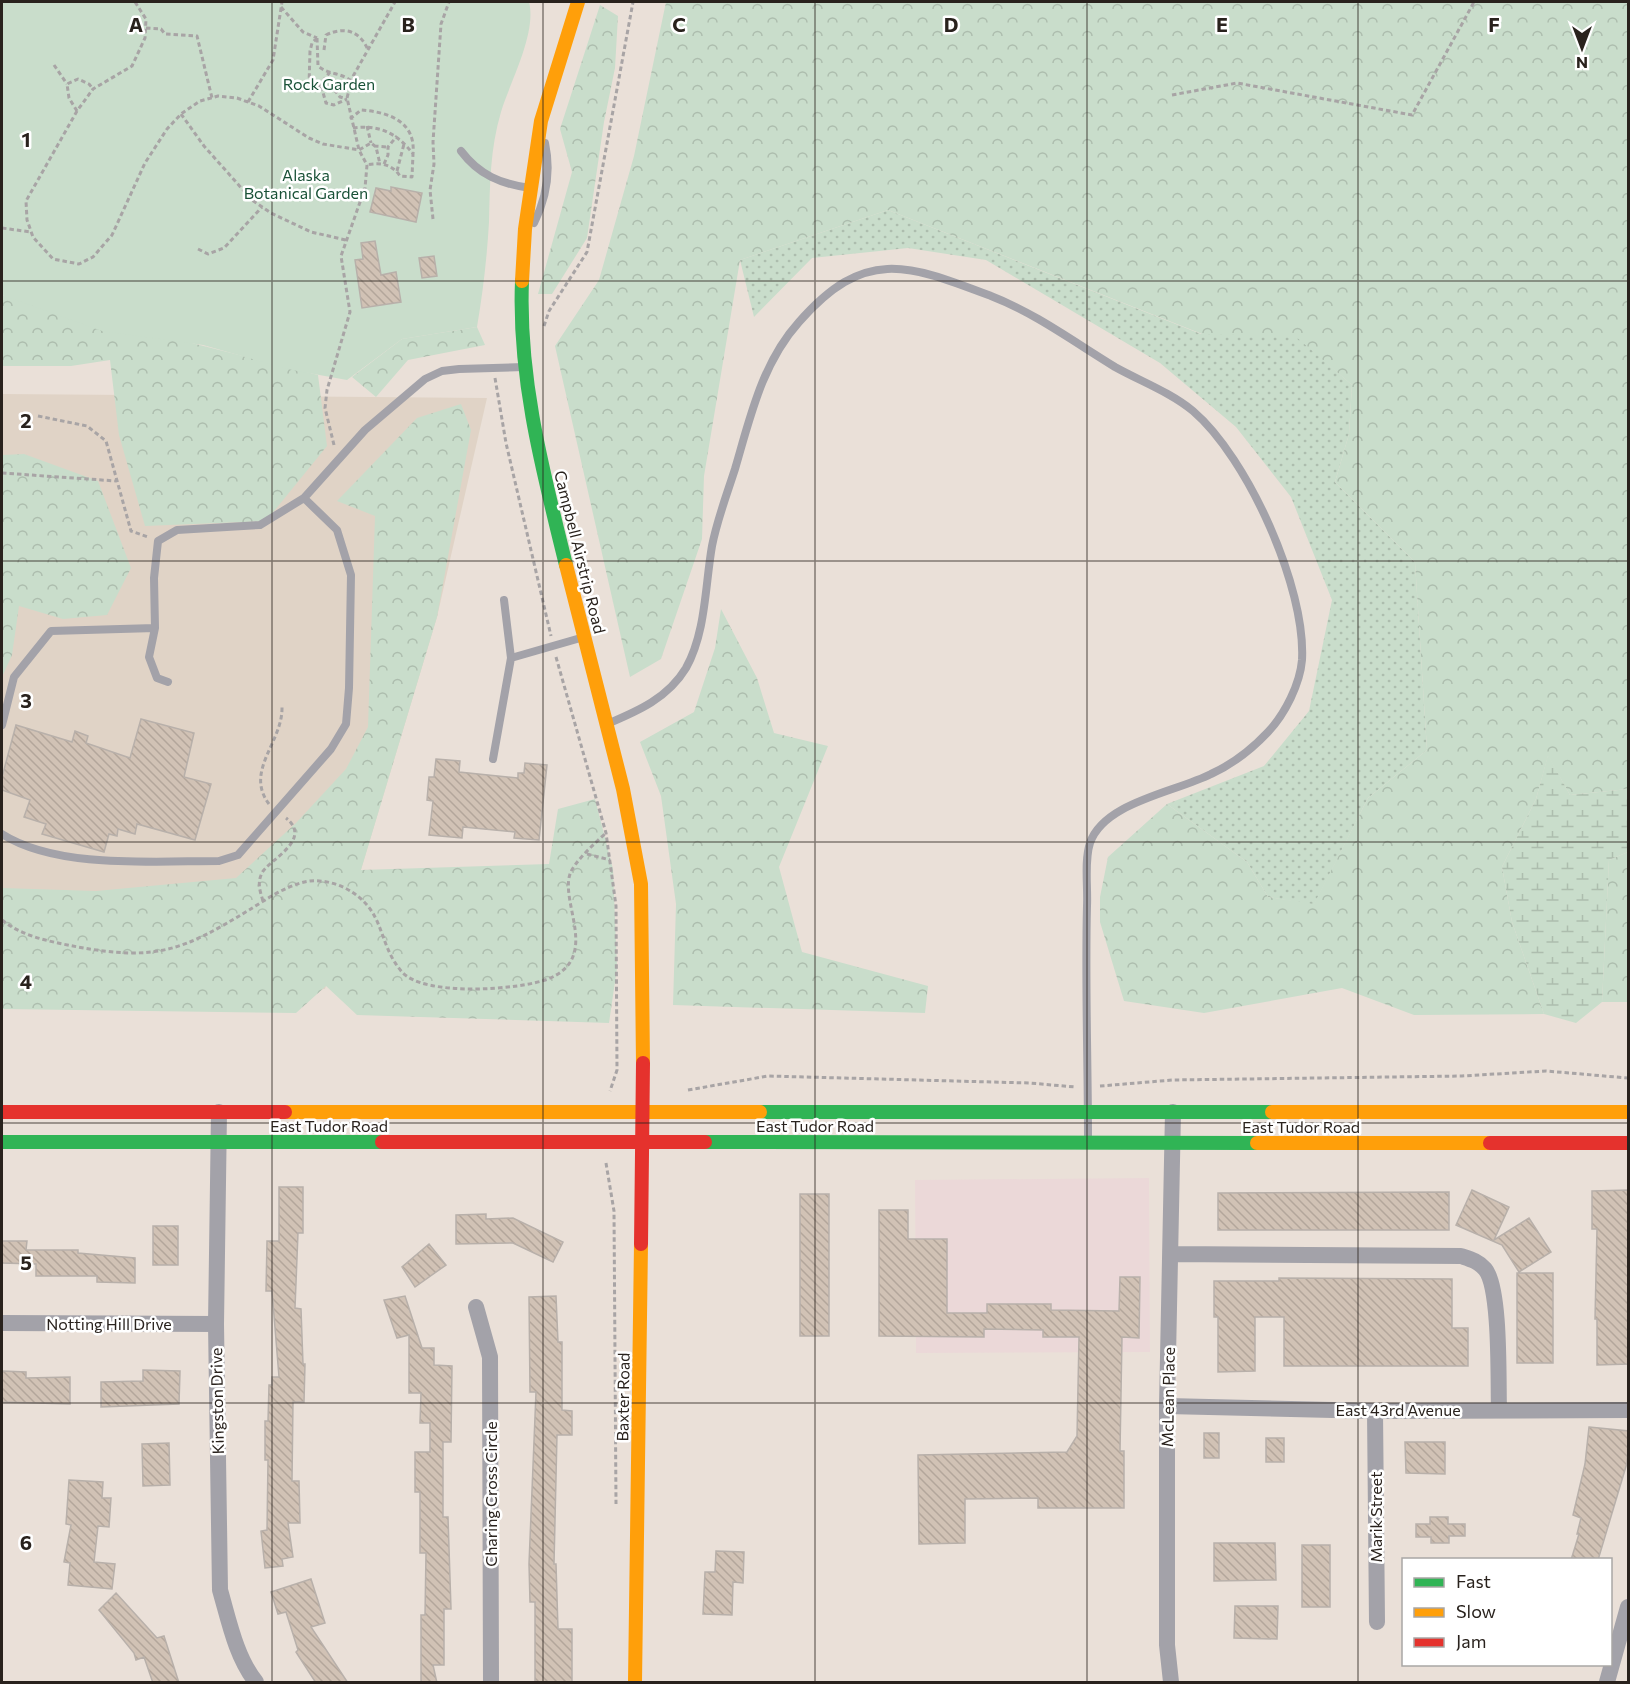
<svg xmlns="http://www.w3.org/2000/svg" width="1630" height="1684" font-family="Commissioner,sans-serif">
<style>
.commercial{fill:#ebd8d8}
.education{fill:#e0d3c6}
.grass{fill:url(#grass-dots)}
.forest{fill:url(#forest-crowns)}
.wetland{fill:url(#wetland-marsh)}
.garden{fill:#c9ddcb}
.building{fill:url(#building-back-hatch);stroke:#b8b0aa;stroke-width:1.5}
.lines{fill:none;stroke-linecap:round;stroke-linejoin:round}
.path{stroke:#a8a4a5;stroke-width:3;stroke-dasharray:4.5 3;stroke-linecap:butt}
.lane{stroke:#a3a2a9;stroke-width:8}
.street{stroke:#a3a2a9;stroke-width:16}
.fast{stroke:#30b455;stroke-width:14}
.slow{stroke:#ff9f0a;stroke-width:14}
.jam{stroke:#e5322d;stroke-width:14}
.grid{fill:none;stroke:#29221d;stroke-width:1.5;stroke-opacity:0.55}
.labels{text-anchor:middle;stroke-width:5;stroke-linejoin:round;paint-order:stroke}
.park-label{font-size:16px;fill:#195137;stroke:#fff}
.street-label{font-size:16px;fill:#29221d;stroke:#fff}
.grid-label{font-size:20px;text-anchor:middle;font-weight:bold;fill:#29221d;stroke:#fff;stroke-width:5;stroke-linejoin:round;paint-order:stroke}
</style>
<defs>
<pattern id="grass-dots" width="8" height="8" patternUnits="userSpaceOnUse" patternTransform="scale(1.5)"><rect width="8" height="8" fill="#c9ddcb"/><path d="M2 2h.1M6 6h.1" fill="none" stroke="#adbdae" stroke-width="1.8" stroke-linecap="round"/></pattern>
<pattern id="forest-crowns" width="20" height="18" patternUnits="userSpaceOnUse" patternTransform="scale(1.5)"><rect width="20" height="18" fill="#c9ddcb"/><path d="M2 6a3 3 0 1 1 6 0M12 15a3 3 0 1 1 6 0" fill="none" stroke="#adbdae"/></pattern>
<pattern id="wetland-marsh" width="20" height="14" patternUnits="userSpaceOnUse" patternTransform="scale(1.5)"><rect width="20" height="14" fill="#c9ddcb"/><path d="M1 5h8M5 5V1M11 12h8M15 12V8" fill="none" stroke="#adbdae"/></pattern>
<pattern id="building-back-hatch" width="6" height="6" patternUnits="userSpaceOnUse" patternTransform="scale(1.5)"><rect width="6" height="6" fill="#d1c2b5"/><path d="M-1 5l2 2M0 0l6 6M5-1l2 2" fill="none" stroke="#b3a69b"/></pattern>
</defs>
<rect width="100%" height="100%" fill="#eae0d8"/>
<path class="commercial" d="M1149 1178 1150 1352 916 1353 915 1180Z"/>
<path class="education" d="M2 394 487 398 437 617 325 989 2 988Z"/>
<path class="grass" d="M888 210 1201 334 1293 333 1352 385 1349 434 1335 482 1415 562 1427 750 1368 798 1314 905 1268 897 1247 862 1167 804 1264 766 1309 711 1332 600 1291 497 1236 427 1160 363 986 260 908 248 812 258 754 317 740 260Z"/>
<path class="forest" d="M666 2H1628V789L1570 795 1548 756 1536 799 1502 867 1512 922 1544 1014 1414 1015 1342 988 1204 1013 1124 1001 1100 922V897L1108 857 1167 804 1247 862 1268 897 1314 904 1368 798 1427 750 1415 562 1335 482 1349 434 1352 385 1295 336 1202 334 888 210 740 260 704 476 702 539 661 659 630 677 555 346 599 280 634 156Z
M600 5 618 16 615 68 604 122 587 238 552 294H538L572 172 560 129Z
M2 295 318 375 327 446 266 521 145 526 119 435 110 360 71 366H2Z
M477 327 485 345 408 360 376 397 352 377 402 339Z
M461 404 471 430 437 617 361 870 549 864 558 809 595 799 613 869 617 968 609 1023 357 1015 326 986 296 1013 2 1009V888L96 891 236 878 296 823 346 769 368 727 375 516 337 501 417 418Z
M24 454 98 481 131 568 107 615 63 619 19 606 12 655 2 677V455Z
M721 609 757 678 774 733 828 746 779 867 802 952 928 986 925 1013 673 1005 676 904 661 796 640 742 694 712 715 648Z
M1628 852V1002H1602L1609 860Z"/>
<path class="wetland" d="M1548 755 1570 795 1628 789V852L1609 860 1602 1002 1576 1023 1544 1014 1512 922 1502 867 1536 799Z"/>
<path class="garden" d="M2 2H529C537 33 510 82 501 112 490 149 490 184 489 222 487 257 483 292 477 327L402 339 347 380 292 370 203 345 102 331 2 295Z"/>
<path class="building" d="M391 187 422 193 416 222 370 212 376 188 391 191Z
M375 241 381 275 396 272 401 302 362 308 355 260 363 259 361 243Z
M434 256 437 276 422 278 419 258Z
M141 719 194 733 184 777 211 784 195 840 137 824 135 834 118 829 117 836 109 834 104 852 42 834 46 824 24 817 30 800 2 790V777L16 725 72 742 75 731 88 736 86 743 130 758Z
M436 759 460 761 459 772 518 778V773H524L525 763 547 765 539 840 514 838 515 832 463 827 462 838 429 835 433 801 427 800 429 777H434Z
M279 1187H303V1233H298L295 1308 301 1309 303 1364H305L304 1402H293L292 1481H299L300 1523H288L293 1557 282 1559 283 1566 265 1568 261 1531 267 1530 268 1460H265V1421H268L269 1385H272V1377H279L272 1291H266L267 1241H279Z
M1472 1190 1509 1207 1494 1240 1529 1218 1551 1252 1519 1272 1502 1245 1456 1225Z
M1629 1190V1364L1597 1365V1319H1595L1597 1229H1592V1191Z
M1449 1192V1230H1218V1193Z
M800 1194H829V1336H800Z
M879 1210H908V1239H947V1313H987V1304H1051V1310L1119 1311 1120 1277H1140L1139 1338 1122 1337 1120 1451H1124V1508H1038V1498L965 1499V1543L919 1544 918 1455 1067 1452 1077 1436 1079 1337H1043V1330L984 1329V1337L879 1336Z
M486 1214V1219L513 1218 563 1242 553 1262 513 1243 456 1244V1215Z
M153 1226H178V1265H153Z
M2 1241H27L26 1250H78V1253L135 1258V1283L97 1282V1276H36V1264L2 1263Z
M429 1244 446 1265 415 1287 402 1267Z
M1517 1273H1553V1363H1517Z
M1279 1278 1452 1279V1328H1468V1366H1284V1317H1255V1371L1218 1372V1317H1214V1281H1279Z
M405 1296 422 1348H434V1365L452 1366 451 1442H443V1517H448L451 1609H444V1665H433L437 1683H421V1615H425L426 1553H420V1492H415V1452H430V1423H420L421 1393H409V1335L397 1338 384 1300Z
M556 1296 558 1342H562V1410L572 1411V1435H557L554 1564H556L558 1629H572V1683H535V1602H530L529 1564 536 1392H530L529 1297Z
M143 1370 180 1371 179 1404 101 1407V1382L143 1381Z
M2 1371 26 1372V1378L70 1377V1404L2 1402Z
M1589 1427 1629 1431 1627 1463 1598 1560H1571L1579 1534H1577L1581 1518 1573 1515 1585 1464Z
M1204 1433H1219V1458H1204Z
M1266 1438H1284V1462H1266Z
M1405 1442H1445V1474L1406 1473Z
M169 1443 170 1485 143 1486 142 1444Z
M69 1480 103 1482 102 1498H111L109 1527 98 1526 94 1562 115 1564 112 1589 68 1585 70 1563 64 1562 71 1525 66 1524Z
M1430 1517H1448V1524H1465V1536H1449V1543H1431V1537H1416V1524H1430Z
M1214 1543H1275L1276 1580 1214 1581Z
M1302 1545H1330V1607H1302Z
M716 1551 744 1552 743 1583 733 1582 732 1615 703 1614 705 1572H715Z
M311 1579 325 1623 311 1627 348 1683H316L296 1652 298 1650 286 1612 278 1614 271 1592Z
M116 1593 157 1638 164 1636 179 1683H153L144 1657 136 1660 134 1653 99 1610Z
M1235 1606H1278L1277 1639 1234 1638Z"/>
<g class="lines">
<path class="path" d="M135 2 146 19 145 38 132 66 93 89 77 111 26 201 27 220 33 237 53 259 79 264 93 257 112 235 145 163 167 129 181 114 200 101 218 96 237 98 259 106 309 138 323 144 359 150 371 143 376 147 380 164
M281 7 303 32 317 38
M146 28 161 29 165 34 197 36 212 98
M317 38 312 43 310 51 309 85 322 89 326 103 334 105 347 99
M317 38 318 66C329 75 340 72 351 81
M324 50 326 35C345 26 360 31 368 50
M54 65 67 84
M325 78 340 97 347 99
M318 87 330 72
M1172 95 1237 83 1412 115 1474 2
M248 102 273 60 282 2
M77 111 69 98 67 84 78 79 89 84 93 89
M181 114 204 146 252 200 271 213 311 232 346 240
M350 119 361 110C388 112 416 121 413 154
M367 126 371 143
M353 128C379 124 398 134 413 154L412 177 400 176C392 164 380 162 367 165
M374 146 387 147
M384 164 388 155V147L397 136
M397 171 404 144
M433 219 430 190 434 164 433 142 441 24 449 2
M2 228 31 232
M198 249 208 254 224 248 262 207
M544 326 549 311 587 252 633 2
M495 378 506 443 551 636
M38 416 87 426 106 441 131 531 148 537
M334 445 325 408 327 390 350 312 341 256 365 188 367 165 359 150 347 98 352 78 395 2
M2 473 116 481
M556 657 606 833 616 906 617 1070 610 1091
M269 804C244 771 283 742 282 707
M587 854 610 860
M263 901C260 891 257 883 262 873 267 861 314 840 286 818
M2 920C23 937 52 942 78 947 156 961 182 951 249 910 267 899 288 884 310 881 322 880 335 883 345 888 387 910 376 942 402 972 424 997 519 990 548 979 601 958 560 904 570 874 574 862 596 842 606 833
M1100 1086 1173 1080 1462 1076 1546 1071 1628 1078
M688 1090 768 1076 1029 1083 1076 1087
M606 1163 614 1211 616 1504"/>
<path class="lane" d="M461 151C479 175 501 184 530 188
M534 223C547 197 551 171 545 143
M504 600 511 658
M168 682 157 678 149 657 155 628 154 578 158 541 177 530 260 525 304 498 365 430 425 379 442 371 459 369 524 367
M607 724C638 711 668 698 686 668 706 632 705 586 712 546 717 520 727 494 735 469 750 418 762 363 799 322 865 247 907 264 991 296 1035 313 1074 342 1115 367 1140 381 1170 392 1193 411 1248 458 1306 588 1302 660 1300 684 1285 714 1268 732 1252 749 1233 764 1211 774 1176 792 1104 802 1090 843 1084 861 1088 887 1087 906 1085 983 1088 1061 1088 1139
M2 725 14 677 51 631 155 628
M493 759 511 658 584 637
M2 834C57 869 154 861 219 861L238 855 331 749 346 724 349 688 351 575 337 530 304 498"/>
<path class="street" d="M219 1112 216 1324 220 1590C229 1621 236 1657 256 1682
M1171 1254 1461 1256C1470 1259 1478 1261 1485 1269 1501 1288 1498 1382 1499 1410
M476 1307 490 1357 491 1682
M2 1323 216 1324
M1167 1406 1375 1411 1628 1410
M1375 1411 1377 1622
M1171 1682 1167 1645V1406L1173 1112
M1607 1682 1628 1607"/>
<path class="fast" d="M522 281C518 378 543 472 566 565
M760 1112H1272
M2 1142H382
M705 1142 1257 1143"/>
<path class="slow" d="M522 281 525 229 541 121 578 2
M566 565 623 789 641 884 643 1063
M285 1112H760
M1272 1112H1628
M1257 1143H1490
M635 1682 641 1244"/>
<path class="jam" d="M2 1112H285
M382 1142H705
M1490 1143H1628
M641 1244 643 1063"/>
</g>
<path class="grid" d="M272 2V1682M543 2V1682M815 2V1682M1087 2V1682M1358 2V1682M2 281H1628M2 561H1628M2 842H1628M2 1123H1628M2 1403H1628"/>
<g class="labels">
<g class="park-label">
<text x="329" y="90">Rock Garden</text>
<text x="306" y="181">Alaska<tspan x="306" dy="18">Botanical Garden</tspan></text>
</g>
<g class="street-label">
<text transform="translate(580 552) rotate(76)" y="6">Campbell Airstrip Road</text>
<text x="329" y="1132">East Tudor Road</text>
<text x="815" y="1132">East Tudor Road</text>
<text x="1301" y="1133">East Tudor Road</text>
<text x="109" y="1330">Notting Hill Drive</text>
<text transform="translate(623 1397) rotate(-89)" y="6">Baxter Road</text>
<text transform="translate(1168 1397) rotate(-89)" y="6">McLean Place</text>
<text transform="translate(217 1401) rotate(-91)" y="6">Kingston Drive</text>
<text x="1398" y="1416">East 43rd Avenue</text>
<text transform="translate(491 1494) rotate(-90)" y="6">Charing Cross Circle</text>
<text transform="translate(1376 1517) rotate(-90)" y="6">Marik Street</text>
</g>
</g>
<g class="grid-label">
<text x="136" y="32">A</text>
<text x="408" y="32">B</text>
<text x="679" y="32">C</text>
<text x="951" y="32">D</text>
<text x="1222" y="32">E</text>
<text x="1494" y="32">F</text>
<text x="26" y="147">1</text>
<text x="26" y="428">2</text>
<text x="26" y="708">3</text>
<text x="26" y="989">4</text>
<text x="26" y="1270">5</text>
<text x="26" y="1550">6</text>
</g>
<rect width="1630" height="1684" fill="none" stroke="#29221d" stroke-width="6"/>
<rect x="1402" y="1558" width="210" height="108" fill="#ffffff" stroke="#a9a7a5" stroke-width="1.5"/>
<rect x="1414" y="1578" width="30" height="9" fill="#30b455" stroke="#a9a7a5" stroke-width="1.5"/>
<text x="1456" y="1588" font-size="18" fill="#29221d">Fast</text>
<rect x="1414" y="1608" width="30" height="9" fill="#ff9f0a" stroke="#a9a7a5" stroke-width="1.5"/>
<text x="1456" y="1618" font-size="18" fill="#29221d">Slow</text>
<rect x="1414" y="1638" width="30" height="9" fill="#e5322d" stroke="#a9a7a5" stroke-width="1.5"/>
<text x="1456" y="1648" font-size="18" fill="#29221d">Jam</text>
<g transform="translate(1582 48) rotate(180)" stroke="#ffffff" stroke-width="4.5" paint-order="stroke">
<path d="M0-4.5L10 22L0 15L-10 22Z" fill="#29221d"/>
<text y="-9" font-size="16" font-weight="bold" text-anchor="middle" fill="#29221d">N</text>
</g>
</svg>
